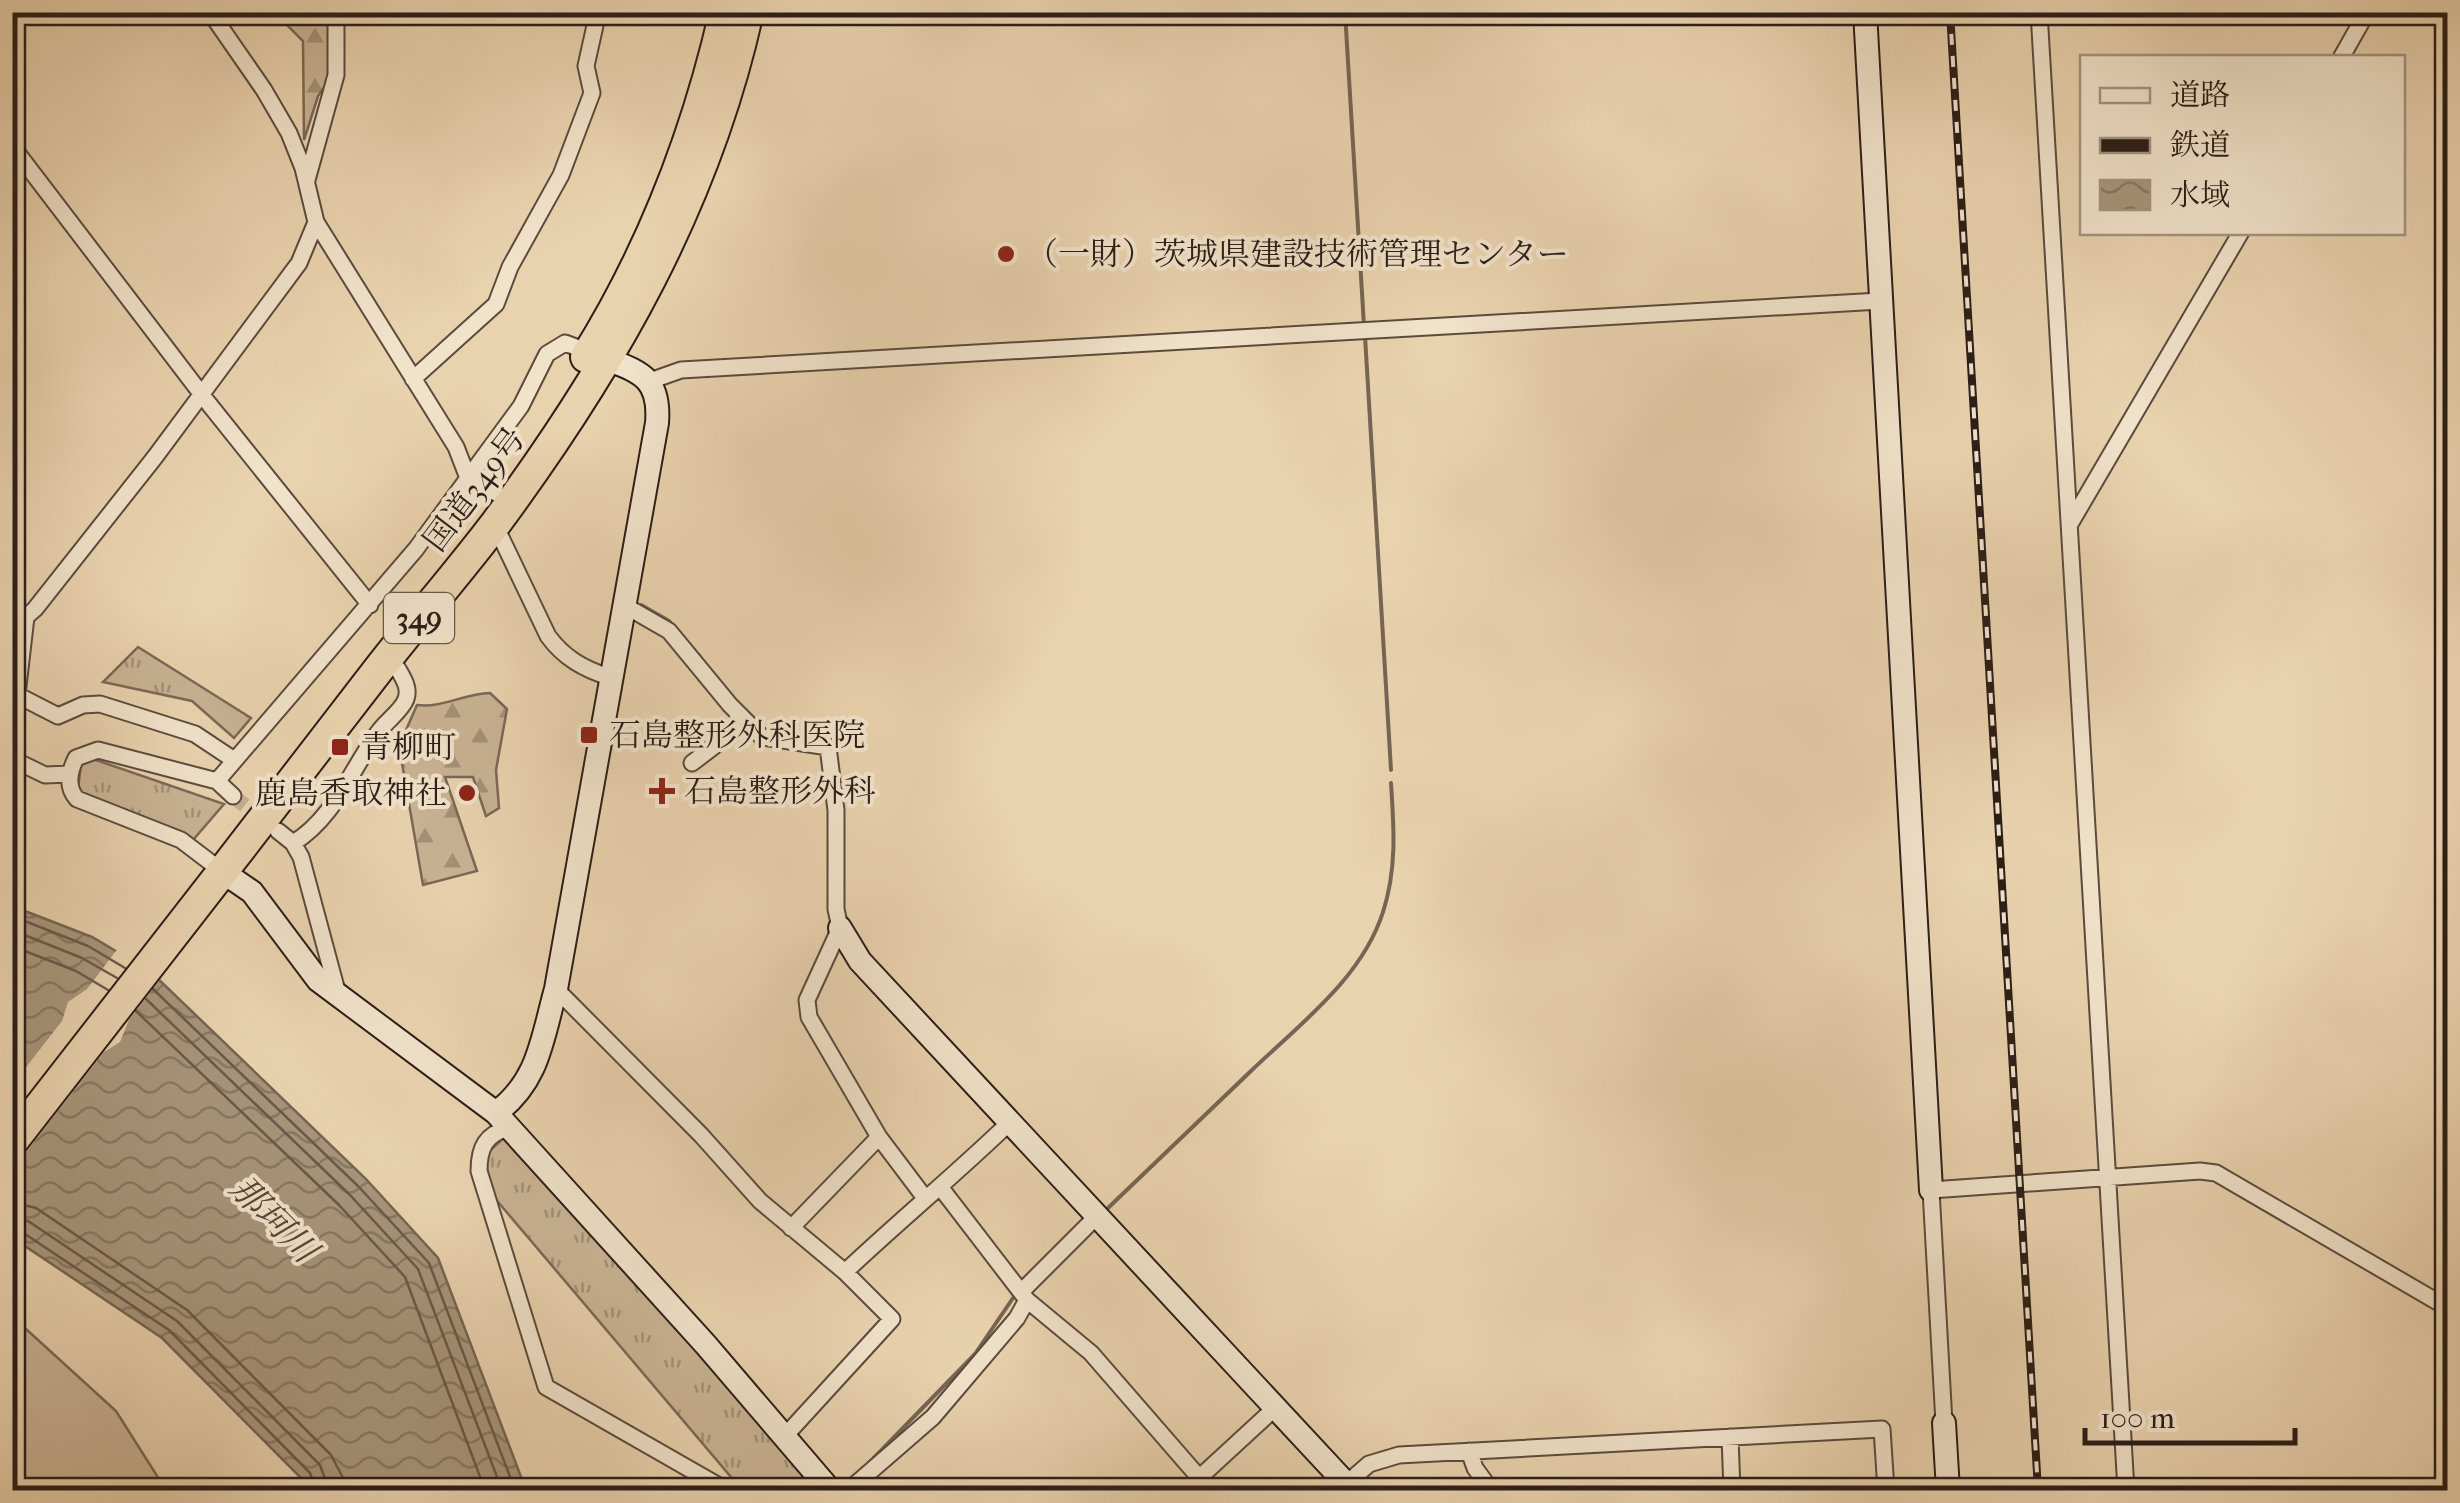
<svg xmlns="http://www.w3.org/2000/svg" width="2460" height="1503" font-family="'IM FELL French Canon','Noto Serif JP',serif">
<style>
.grass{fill:url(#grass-tufts);stroke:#7a6856;stroke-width:2.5}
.forest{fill:url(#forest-firs);stroke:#7a6856;stroke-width:2.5}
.pitch{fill:#c9b394;stroke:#7a6856;stroke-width:2.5}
.water{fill:url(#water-waves);stroke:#766553;stroke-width:2.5}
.pier{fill:#e9d2ae}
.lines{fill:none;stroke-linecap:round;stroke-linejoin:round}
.shore{stroke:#6a5a4a;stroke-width:2.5}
.stream{stroke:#766553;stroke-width:4}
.street-tunnel{stroke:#c3ae90;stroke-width:15;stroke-dasharray:15 8;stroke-linecap:butt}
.street-casing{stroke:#5a4b3e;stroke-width:19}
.secondary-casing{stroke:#2b1e18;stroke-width:26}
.highway-casing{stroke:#2b1e18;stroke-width:34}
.street{stroke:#f1e2ca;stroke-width:15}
.secondary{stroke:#f1e2ca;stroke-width:22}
.highway{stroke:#e9d2ae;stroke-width:30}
.rail-casing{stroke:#2b1e18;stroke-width:8}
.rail{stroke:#f1e2ca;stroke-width:4;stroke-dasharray:11;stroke-linecap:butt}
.poi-dot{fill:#8f2418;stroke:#f1e2ca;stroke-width:4}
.labels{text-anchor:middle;stroke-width:8;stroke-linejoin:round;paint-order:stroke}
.shield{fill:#f1e2ca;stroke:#66594d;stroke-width:2.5}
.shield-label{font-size:30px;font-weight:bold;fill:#2b1e18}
.poi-label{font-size:32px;fill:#2b1e18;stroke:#f1e2ca;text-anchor:start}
.street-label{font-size:32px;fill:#2b1e18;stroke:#f1e2ca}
.water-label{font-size:35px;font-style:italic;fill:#57483b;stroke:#f1e2ca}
</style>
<defs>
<pattern id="grass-tufts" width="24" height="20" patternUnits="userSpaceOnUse" patternTransform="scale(2.5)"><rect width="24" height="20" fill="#c9b394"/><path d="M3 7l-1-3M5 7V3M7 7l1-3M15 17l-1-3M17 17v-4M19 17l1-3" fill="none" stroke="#a39178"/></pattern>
<pattern id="forest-firs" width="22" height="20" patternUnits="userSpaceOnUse" patternTransform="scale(2.5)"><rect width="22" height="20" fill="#c9b394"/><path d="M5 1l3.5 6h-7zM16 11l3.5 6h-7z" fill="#a39178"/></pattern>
<pattern id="water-waves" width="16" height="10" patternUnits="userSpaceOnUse" patternTransform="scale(2.5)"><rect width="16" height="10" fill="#a8957b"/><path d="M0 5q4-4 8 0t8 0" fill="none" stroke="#897964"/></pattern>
</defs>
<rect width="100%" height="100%" fill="#e9d2ae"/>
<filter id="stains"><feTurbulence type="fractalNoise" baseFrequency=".002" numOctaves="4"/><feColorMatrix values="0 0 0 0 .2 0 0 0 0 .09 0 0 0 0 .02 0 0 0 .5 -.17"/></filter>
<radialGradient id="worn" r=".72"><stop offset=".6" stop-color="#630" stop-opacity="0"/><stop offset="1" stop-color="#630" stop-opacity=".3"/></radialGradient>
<path class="grass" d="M138 647 251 718 234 738 192 701 103 682Z
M93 759 224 804 193 840 89 800 78 789 81 763Z
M508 1134 820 1490H742L493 1196 484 1156Z"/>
<path class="forest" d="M275 13H328L331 78 318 96 304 140 303 41Z
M490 693 507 709 496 770 499 808 486 816 473 777H445L477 871 423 885 399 746 417 705C443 708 463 694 490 693Z"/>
<path class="pitch" d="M15 1319 116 1411 166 1490H13Z"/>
<path class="water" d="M12 906 92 937 151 972 366 1179 438 1258 526 1490H308L303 1480 162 1338 13 1238Z"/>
<path class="pier" d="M119 947 162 977 129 1020 120 1042 104 1052 13 1169V1084L62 1021 68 1002 87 989Z"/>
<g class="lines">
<path class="shore" d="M12 916 88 946 125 968
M12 930 82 958 117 978
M12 946 76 971 108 990
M153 989 358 1186 429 1263 515 1490
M146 999 350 1195 418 1269 502 1490
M136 1011 339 1205 405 1277 485 1490
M12 1202 36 1208 187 1310 331 1455 342 1476 344 1490
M12 1217 28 1221 177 1321 320 1465 329 1490
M12 1230 22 1232 169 1330 310 1473 316 1490"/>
<path class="stream" d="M1345 12 1364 326
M1365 336 1391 770
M641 605 669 621 700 657
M839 799 853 800
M1108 1208C1156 1162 1204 1116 1252 1070 1300 1024 1362 978 1383 912 1397 869 1394 828 1391 783
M868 1464 975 1354 1013 1298"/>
<path class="street-tunnel" d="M233 796 267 823"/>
<defs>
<path id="street" d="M210 12 264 90 289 133 303 168 316 222 456 447 468 478 496 493
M2039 12 2126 1490
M2341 58 2367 12
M12 146 209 404 370 605
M307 180 336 75V12
M413 379 496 304 510 267 561 175 592 93 586 66 598 12
M650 381 681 370 1880 301
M2070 524 2241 232
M495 525 548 636C564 658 584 669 609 677
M622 604 669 631 730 705 762 737 828 747 836 810V909L840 928 807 1000 809 1017 879 1137 925 1198
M12 617H26L35 609 155 457 299 263 316 222
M26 617 17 695 58 716 83 705 100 704 195 734 234 760
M12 759 45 775 70 774
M692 763 746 722
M217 781 416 549 521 406 547 354 565 343 589 352
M278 831 293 843 301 857 337 991
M293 843C335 818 352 767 380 730 387 721 402 710 406 699 410 688 403 678 398 669
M223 872 181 840 77 799C66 787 69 772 76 758L98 750 217 781 233 796
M556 989 701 1135 760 1201 845 1272 892 1319 785 1436
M509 1128C486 1134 479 1147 479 1171L546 1387 726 1490
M941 1188 1027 1300 1091 1353 1210 1490
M791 1228 879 1137
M845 1272C899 1221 955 1175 1009 1123
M1021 1292 1096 1217
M1944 1423 1931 1190 2200 1171 2216 1173 2448 1308
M1730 1437 1732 1490
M1469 1451 1475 1468 1491 1490
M1346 1484 1369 1464 1399 1455 1882 1429 1886 1490
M849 1490 933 1417 1017 1318 1027 1300
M1186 1490 1275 1408"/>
<path id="secondary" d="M1865 12 1931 1190
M223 872 252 892 318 980 496 1113C539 1081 542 1039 556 989L657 423C661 372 634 371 594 354
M840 928 860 961 1352 1490
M496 1113 706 1345 830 1490
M1944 1423 1948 1490"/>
<path id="highway" d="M586 357C652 251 697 134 725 12
M12 1142C134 985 257 828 378 670 416 621 458 573 496 523 612 366 705 205 748 12"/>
</defs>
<use href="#street" class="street-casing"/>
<use href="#secondary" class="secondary-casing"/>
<use href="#highway" class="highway-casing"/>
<use href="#street" class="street"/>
<use href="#secondary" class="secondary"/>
<use href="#highway" class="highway"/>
<defs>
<path id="rail" d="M1950 12 2038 1490"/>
</defs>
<use href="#rail" class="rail-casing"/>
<use href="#rail" class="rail"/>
</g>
<g class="poi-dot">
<circle cx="1006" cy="254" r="10"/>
<rect x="579" y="725" width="20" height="20" rx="5"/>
<rect x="330" y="737" width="20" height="20" rx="5"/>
<path d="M657 776h10v10h10v10h-10v10h-10v-10h-10v-10h10z"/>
<circle cx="467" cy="793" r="10"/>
</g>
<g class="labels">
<rect class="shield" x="384" y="593" width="70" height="50" rx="8"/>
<g class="shield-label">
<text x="419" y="628">349</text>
</g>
<g class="poi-label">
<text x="1026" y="265">（一財）茨城県建設技術管理センター</text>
<text x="609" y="746">石島整形外科医院</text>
<text x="360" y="758">青柳町</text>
<text x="684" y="802">石島整形外科</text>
<text x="447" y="804" text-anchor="end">鹿島香取神社</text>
</g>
<g class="street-label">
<text transform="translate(474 489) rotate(-53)" y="11">国道349号</text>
</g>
<g class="water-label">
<text transform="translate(274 1219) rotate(45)" y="12">那珂川</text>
</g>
</g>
<rect width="2460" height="1503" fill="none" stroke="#e9d2ae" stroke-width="50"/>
<rect x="15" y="15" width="2430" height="1473" fill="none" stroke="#2b1e18" stroke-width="5"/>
<rect x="25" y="25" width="2410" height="1453" fill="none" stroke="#2b1e18" stroke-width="2.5"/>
<rect x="2080" y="55" width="325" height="180" fill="#f1e2ca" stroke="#a29483" stroke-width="2.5"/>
<rect x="2100" y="88" width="50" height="15" fill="#f1e2ca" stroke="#a29483" stroke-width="2.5"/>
<text x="2170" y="105" font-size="30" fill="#2b1e18">道路</text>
<rect x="2100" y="138" width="50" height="15" fill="#2b1e18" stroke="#a29483" stroke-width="2.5"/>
<text x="2170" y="155" font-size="30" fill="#2b1e18">鉄道</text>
<rect x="2100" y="180" width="50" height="30" fill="url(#water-waves)" stroke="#a29483" stroke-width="2.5"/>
<text x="2170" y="205" font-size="30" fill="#2b1e18">水域</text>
<path d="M2085 1428v15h210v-15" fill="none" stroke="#2b1e18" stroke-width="5"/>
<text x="2100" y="1428" font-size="30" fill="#2b1e18" stroke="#f1e2ca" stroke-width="8" paint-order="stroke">100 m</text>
<rect width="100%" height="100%" filter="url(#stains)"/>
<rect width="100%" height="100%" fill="url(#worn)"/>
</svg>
